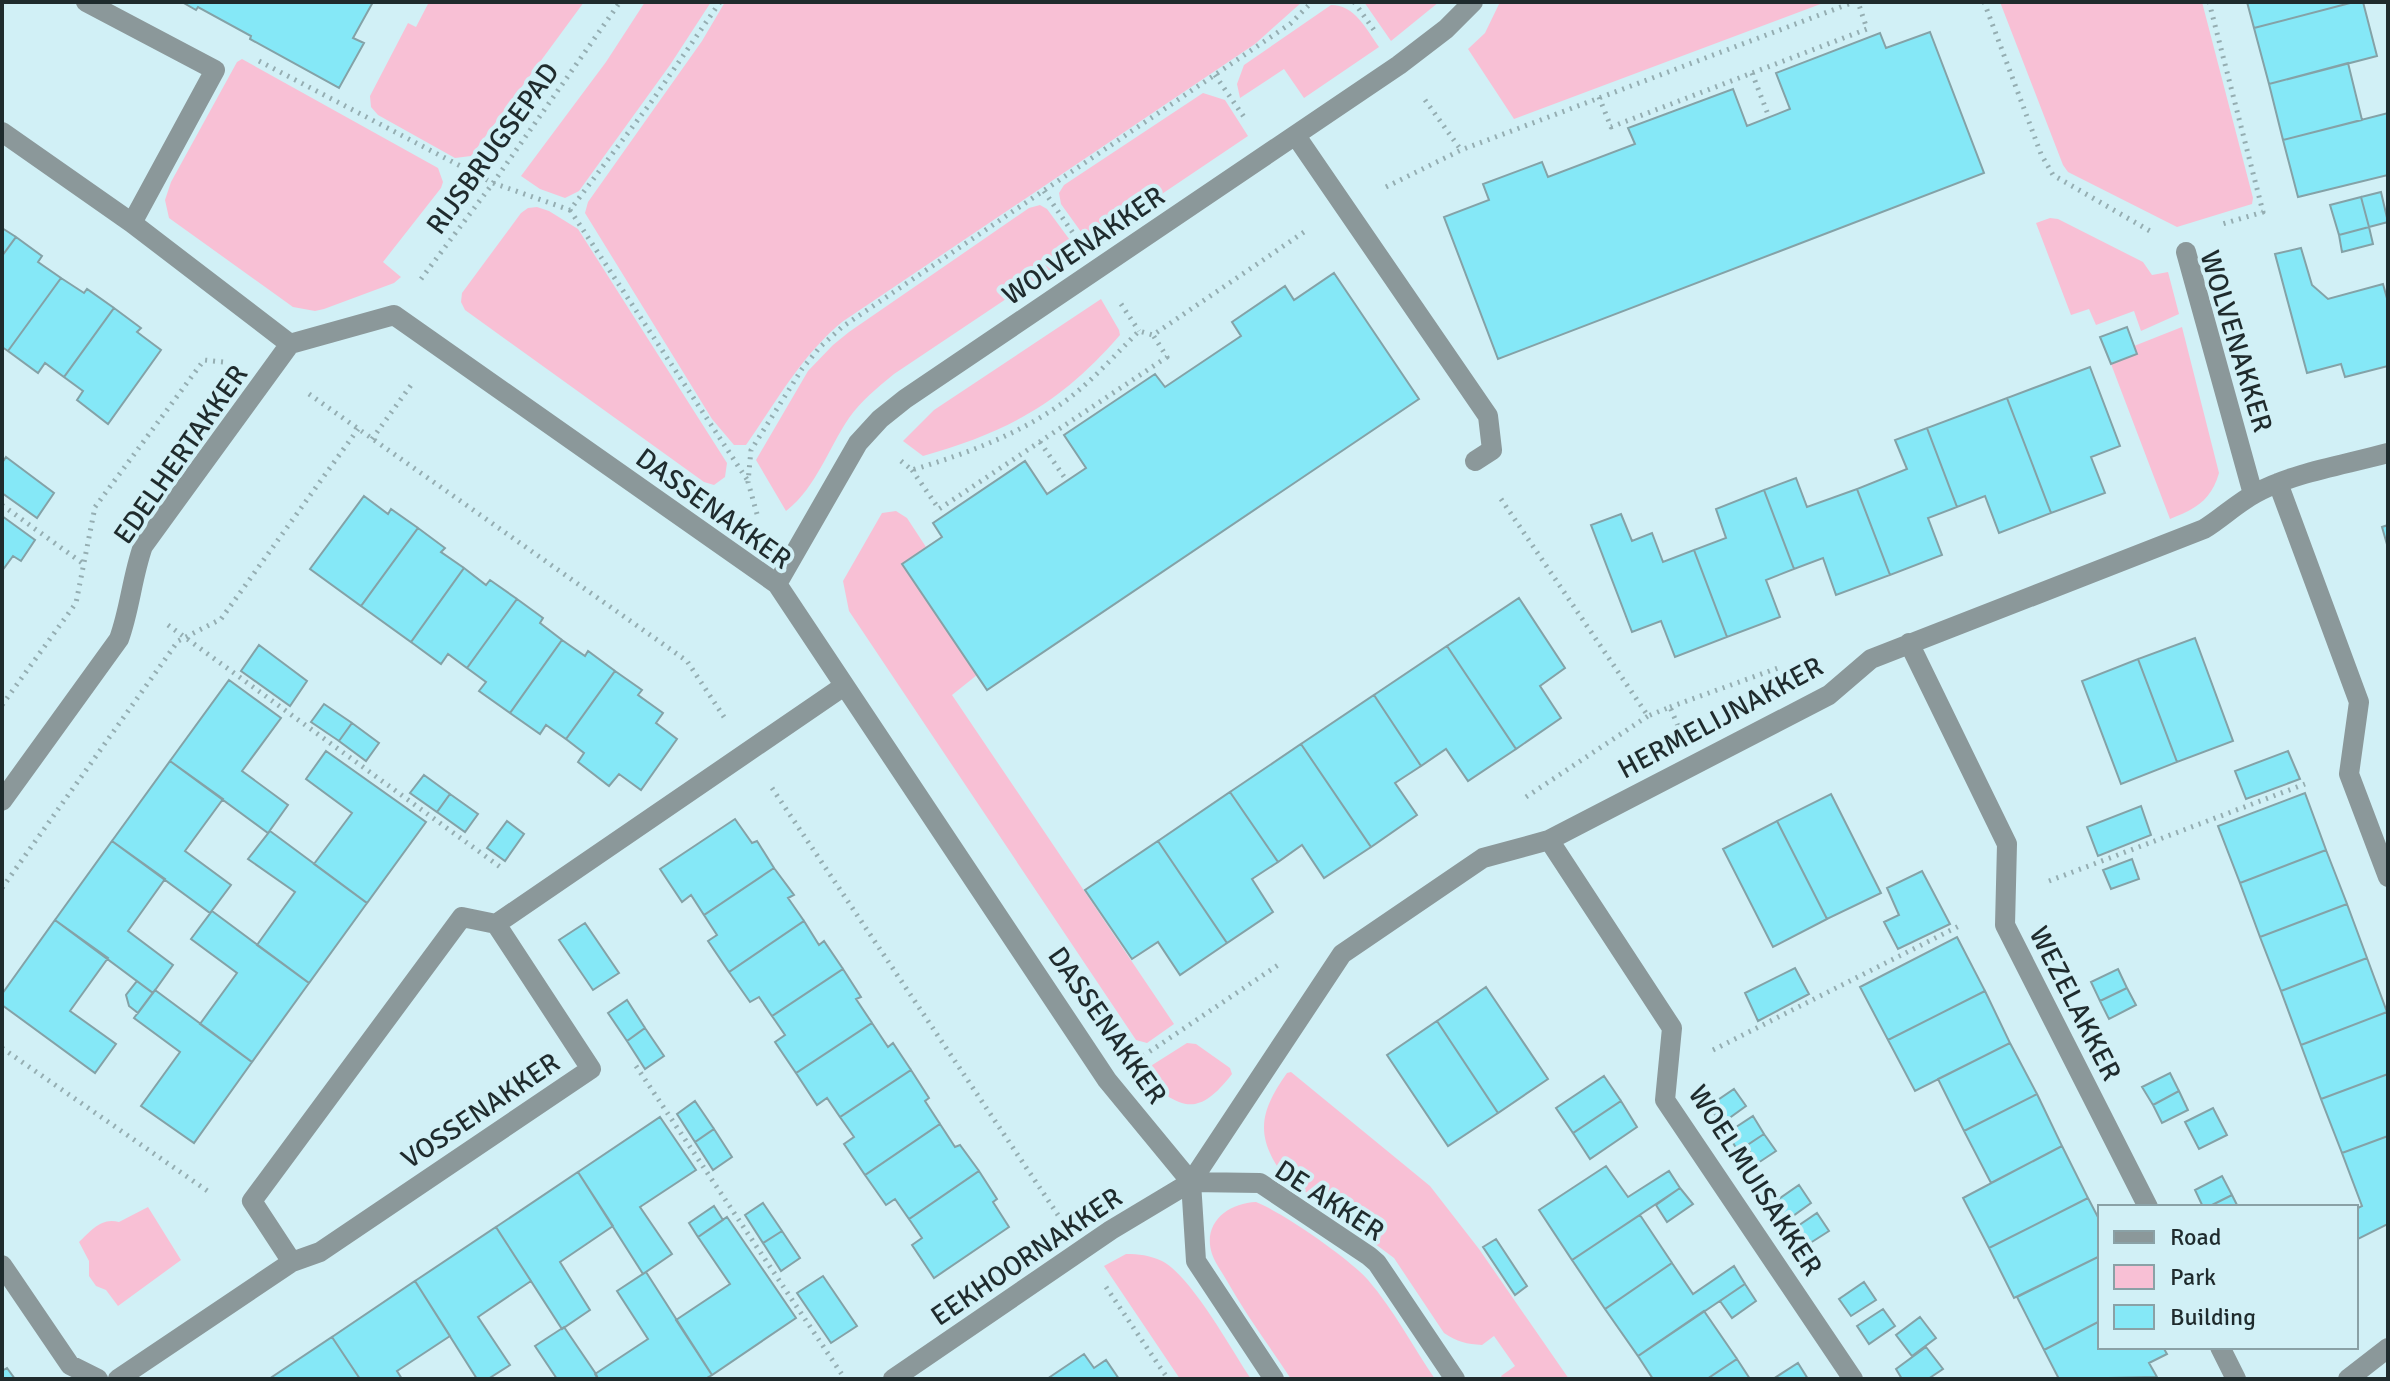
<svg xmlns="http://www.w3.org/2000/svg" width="2390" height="1381" font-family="Signika,sans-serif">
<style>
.green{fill:#f8c0d5}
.building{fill:#85e8f7;stroke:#84a2a7;stroke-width:2}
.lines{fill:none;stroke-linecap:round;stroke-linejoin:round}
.path{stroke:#95aeb2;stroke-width:5;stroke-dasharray:2 6;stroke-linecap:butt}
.minor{stroke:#8b989a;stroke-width:20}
.labels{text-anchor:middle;stroke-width:8;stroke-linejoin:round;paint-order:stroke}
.street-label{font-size:28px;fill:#1f2b2d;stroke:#d1f0f6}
</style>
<rect width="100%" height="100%" fill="#d1f0f6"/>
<path class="green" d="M429 2H584L471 156 455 158 378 115 371 107 370 96 408 23 416 27Z
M645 2H711L670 65 579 191 565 198 540 189 521 176 606 62Z
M725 2H1302L1255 44 842 322C802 355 776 402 746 445H734L712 419 585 213 588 202 702 41Z
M1364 2H1439L1391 41Z
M1500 2H1826L1514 119 1468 49 1485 33Z
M2000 2H2202L2253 198 2252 204 2177 227 2068 172 2063 165Z
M1331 5C1355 5 1366 29 1379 47L1304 98 1284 69 1240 98 1237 84 1244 65Z
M242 59 438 168 443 182 441 188 383 262 401 277 394 283 324 309 315 311 293 307 169 218 165 200 171 182 237 62Z
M1203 93 1225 100 1248 136 1089 243 1061 204 1059 193 1064 185Z
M1040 205 1047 209 1078 251 894 374C878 387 861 401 849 418 828 449 816 488 786 511L756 460 808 371 833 345 849 332 1029 208Z
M537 207 549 211 578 229 727 463 725 477 714 485 704 482 465 310 461 302 462 293 521 213 528 208Z
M2050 218 2058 219 2143 262 2152 275 2168 272 2179 314 2141 331 2134 311 2096 325 2089 309 2071 315 2036 223Z
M1101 299 1119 330 1120 335C1061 403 1008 432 923 456L903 441 934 410Z
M2182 327 2219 473C2211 501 2195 509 2170 519L2111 364 2136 354 2134 346Z
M896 511 907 518 926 547 903 564 977 675 952 695 1174 1024 1147 1043 1136 1040 849 611 843 581 882 513Z
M1187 1043 1196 1044 1230 1068 1232 1074C1195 1122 1179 1106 1138 1074Z
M1291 1072 1430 1186 1479 1249 1569 1379H1503L1501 1376 1515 1366 1494 1336 1482 1345C1467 1344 1457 1342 1444 1333L1394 1258 1284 1176C1254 1136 1260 1111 1287 1073Z
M1256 1202C1282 1212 1350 1259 1368 1280 1394 1310 1413 1347 1435 1379H1291C1270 1347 1246 1315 1227 1281 1222 1272 1215 1263 1212 1254 1202 1223 1228 1203 1256 1202Z
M148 1207 181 1260 118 1306 106 1290 96 1286 89 1276V1261L79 1242C91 1231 101 1217 119 1222Z
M1126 1254C1139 1254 1149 1255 1162 1261 1191 1276 1231 1349 1251 1379H1180L1104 1266Z"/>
<path class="building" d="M182 2H373L353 38 364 43 339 88 250 39 251 36 198 7 196 10Z
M2247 2H2354L2254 28Z
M2354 2H2363L2377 56 2269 84 2254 28Z
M1930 32 1984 173 1498 359 1444 217 1489 200 1483 184 1542 162 1548 177 1635 144 1628 128 1733 89 1747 126 1790 109 1776 73 1880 33 1886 48Z
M2348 63 2362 120 2283 140 2269 84Z
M2388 113V175L2298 197 2283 140Z
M2381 192 2388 222 2369 227 2361 197Z
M2361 197 2369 227 2339 235 2330 205Z
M2369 227 2373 244 2342 252 2339 235Z
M2 228 16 237 2 256Z
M16 237 42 256 38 262 61 278 8 351 2 347V256Z
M2301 248 2312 285 2328 299 2383 284 2388 302V366L2345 377 2341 364 2307 373 2275 254Z
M1334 273 1419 399 987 690 902 564 942 537 933 523 1025 461 1047 494 1086 468 1064 435 1155 374 1165 387 1241 336 1232 322 1285 286 1294 300Z
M61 278 84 293 87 289 114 308 64 377 45 363 38 373 8 351Z
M114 308 141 328 137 332 161 350 108 424 77 400 83 391 64 377Z
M2127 327 2137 354 2111 364 2100 337Z
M2090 367 2120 446 2091 457 2105 493 2051 513 2007 398Z
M2007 398 2051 513 1999 533 1985 496 1957 507 1927 428Z
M1927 428 1957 507 1928 518 1942 555 1890 575 1857 489 1907 469 1895 440Z
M6 457 54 493 37 518 2 493V463Z
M1796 478 1807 507 1857 489 1890 575 1836 595 1823 558 1794 569 1764 490Z
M1764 490 1794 569 1766 580 1780 617 1727 637 1694 550 1726 538 1716 509Z
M364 496 388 514 391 509 418 528 361 606 310 569Z
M1621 514 1632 541 1652 533 1663 562 1694 550 1727 637 1675 657 1661 621 1632 632 1591 525Z
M2 516 35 540 21 561 13 556 2 571Z
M2388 525V548L2382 527Z
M418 528 445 548 441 552 464 568 411 642 361 606Z
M464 568 486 585 490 580 517 599 467 668 448 654 441 664 411 642Z
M1519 598 1565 668 1540 686 1561 718 1516 749 1447 646Z
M517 599 543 618 540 623 562 640 510 713 479 691 486 682 467 668Z
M2195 638 2233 741 2177 762 2138 659Z
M562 640 585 656 588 651 615 671 566 739 546 725 540 734 510 713Z
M259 645 307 681 290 706 241 671Z
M1447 646 1516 749 1468 781 1446 749 1421 766 1374 695Z
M2138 659 2177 762 2121 784 2082 681Z
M615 671 642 690 638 695 663 713 656 723 677 739 641 790 619 774 609 786 578 762 584 753 566 739Z
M229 680 281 718 242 771 288 805 268 833 170 761Z
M1374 695 1421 766 1395 783 1417 815 1371 847 1301 744Z
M324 704 352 723 339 741 311 722Z
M352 723 379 743 366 761 339 741Z
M1301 744 1371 847 1324 878 1302 845 1278 862 1230 792Z
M326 751 426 822 367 903 314 864 352 813 306 779Z
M2288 751 2300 779 2246 799 2235 771Z
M170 761 223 799 185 851 231 885 210 913 112 841Z
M424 775 450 794 437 812 410 793Z
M1230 792 1278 862 1252 879 1273 912 1227 943 1158 841Z
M2305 793 2326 850 2240 883 2218 826Z
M450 794 478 814 465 832 437 812Z
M1831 794 1881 893 1827 919 1777 821Z
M2141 806 2151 835 2098 856 2087 827Z
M735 819 752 843 757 841 774 868 704 915 691 895 682 902 660 869Z
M507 821 524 834 505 861 487 848Z
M1777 821 1827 919 1773 947 1723 849Z
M270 831 367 903 309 983 257 945 295 892 248 859Z
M112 841 165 879 128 931 173 965 153 993 55 920Z
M1158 841 1227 943 1180 975 1158 942 1132 959 1085 890Z
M2326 850 2347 904 2260 937 2240 883Z
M2132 859 2139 879 2111 889 2103 870Z
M774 868 794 895 788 898 804 921 729 972 708 941 717 935 704 915Z
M1922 871 1950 924 1898 949 1884 922 1899 915 1887 888Z
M2347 904 2367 958 2281 991 2260 937Z
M212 911 309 983 252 1062 200 1024 237 973 191 939Z
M55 920 108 958 70 1011 116 1044 95 1073 2 1005V994Z
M804 921 819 945 824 941 843 969 772 1016 759 997 750 1002 729 972Z
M585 923 619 973 593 990 559 940Z
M1957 937 1985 991 1888 1040 1860 987Z
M2367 958 2387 1012 2301 1045 2281 991Z
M1795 968 1809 994 1758 1021 1745 993Z
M843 969 861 997 856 999 872 1023 796 1073 775 1042 785 1035 772 1016Z
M2118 969 2127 988 2100 1001 2091 982Z
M137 981 153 993 138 1013 129 1006 126 995Z
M1486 987 1548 1079 1498 1113 1437 1021Z
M2127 988 2136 1005 2109 1019 2100 1001Z
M155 990 252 1062 194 1143 141 1106 180 1052 134 1018Z
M1985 991 2010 1043 1915 1091 1888 1040Z
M627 1000 645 1028 627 1041 608 1013Z
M2387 1012 2388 1074 2321 1099 2301 1045Z
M1437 1021 1498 1113 1448 1146 1387 1055Z
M872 1023 888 1047 893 1043 911 1070 840 1117 827 1098 817 1105 796 1073Z
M645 1028 664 1056 645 1069 627 1041Z
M2010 1043 2037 1094 1964 1131 1938 1079Z
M911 1070 929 1098 925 1101 940 1124 865 1175 844 1144 854 1137 840 1117Z
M2170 1073 2179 1091 2153 1105 2142 1087Z
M2388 1074V1136L2342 1153 2321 1099Z
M1604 1076 1621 1101 1573 1133 1556 1108Z
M1734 1089 1746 1106 1721 1124 1709 1106Z
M2179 1091 2188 1110 2162 1123 2153 1105Z
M2037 1094 2062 1146 1991 1183 1964 1131Z
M695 1101 714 1129 695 1142 677 1114Z
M1621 1101 1637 1127 1590 1159 1573 1133Z
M2213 1108 2227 1135 2199 1149 2185 1122Z
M1753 1116 1764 1134 1738 1151 1727 1133Z
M660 1117 696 1170 640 1207 672 1254 643 1274 578 1172Z
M940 1124 955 1147 960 1145 979 1171 909 1219 895 1199 886 1205 865 1175Z
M714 1129 732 1157 713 1170 695 1142Z
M1764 1134 1776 1151 1758 1163 1746 1146Z
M2388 1136V1224L2356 1240V1209L2362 1206 2342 1153Z
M2062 1146 2088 1198 1989 1248 1963 1198Z
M1606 1166 1628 1197 1669 1171 1680 1188 1572 1260 1539 1210Z
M979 1171 997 1199 993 1202 1009 1227 934 1278 912 1245 922 1238 909 1219Z
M578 1172 613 1226 560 1262 590 1310 562 1329 496 1227Z
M2222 1176 2232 1195 2208 1207H2203L2195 1190Z
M1799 1185 1811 1203 1786 1221 1773 1203Z
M1680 1188 1693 1204 1667 1222 1656 1205Z
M2232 1195 2238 1207H2208Z
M2088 1198 2100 1221V1256L2014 1298 1989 1248Z
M763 1203 782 1231 763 1243 745 1215Z
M714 1206 723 1220 698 1237 689 1223Z
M1817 1213 1829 1231 1804 1247 1792 1230Z
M1640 1215 1672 1263 1605 1309 1572 1260Z
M727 1217 796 1318 712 1375 676 1320 730 1284 698 1237Z
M496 1227 531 1281 478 1317 510 1365 488 1379H477L415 1281Z
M782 1231 800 1258 781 1271 763 1243Z
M1496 1239 1527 1286 1515 1295 1483 1247Z
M2100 1256V1321L2044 1350 2017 1297Z
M1672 1263 1693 1294 1734 1266 1745 1284 1638 1356 1605 1309Z
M646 1272 712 1375 705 1379H598L595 1374 648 1339 617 1291Z
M823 1276 857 1326 831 1343 797 1293Z
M415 1281 450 1336 397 1371 402 1379H360L332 1337Z
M1864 1282 1876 1300 1851 1316 1839 1299Z
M1745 1284 1756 1301 1732 1318 1720 1301Z
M1883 1309 1895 1326 1869 1344 1857 1326Z
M1704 1311 1737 1359 1707 1379H1653L1638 1356Z
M1920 1317 1936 1338 1912 1356 1896 1335Z
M2100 1321V1347H2163L2167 1354 2149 1363 2157 1377 2059 1379 2044 1350Z
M564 1327 596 1374 598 1379H557L535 1346Z
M332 1337 360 1379H269Z
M1926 1347 1943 1369 1928 1379H1902L1896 1369Z
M1084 1354 1094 1368 1106 1360 1119 1379H1047Z
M1737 1359 1750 1379H1707Z
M1798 1363 1808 1379H1773Z
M7 1368 15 1379H2V1371Z"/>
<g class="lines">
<path class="path" d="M1354 2 1374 30
M1984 2 2041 154 2053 175 2150 231
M2209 2 2263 212 2219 225
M259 61 493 183 570 210 652 101 720 2
M1752 73 1769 117
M1215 75 1244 117
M1599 97 1611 127 1867 29 1858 2
M1425 100 1461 150
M1386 187 1461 150 1854 2
M1044 191 1073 233
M570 210 748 481
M421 279 493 183 620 2
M1121 304 1139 331
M309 394 687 661 724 717
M372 439 414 381
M1040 442 1067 481
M901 461 912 470C968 453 1021 434 1068 399 1094 379 1116 354 1139 331L1153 335 1307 230
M912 470 939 509 1167 357 1153 335
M1501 499 1648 716 1670 707 1678 726
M2 505 85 565
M757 514 748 482 751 450 802 369 820 347 842 327 1290 24 1312 2
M168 625 503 869
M2 705 76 603 95 507 204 360 223 362
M1670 707 1778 668
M772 788 1058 1215
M1526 797 1648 716
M2049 881 2305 784
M2 888 178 641 221 619 358 429
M2 1048 209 1192
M1713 1050 1961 925
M1143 1056 1281 963
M636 1066 845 1379
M1106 1287 1168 1379"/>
<path class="minor" d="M86 2 215 70 132 223
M2 132 132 223 290 344
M1296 136 1488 416 1492 450 1475 461
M2186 252 2253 494
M290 344 394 315 777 584 1107 1080 1191 1182
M2278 483 2359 702 2349 774 2388 877
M777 584 858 443 880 419 905 399 1399 65 1446 29 1473 2
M1909 643 2007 844 2005 925 2148 1207
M2 801 119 639C130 609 132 577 143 546L290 344
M1549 840 1672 1028 1665 1100 1853 1379
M496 924 591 1069 320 1252 292 1262 252 1201 462 917 496 924 844 686
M1191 1182 1260 1183 1369 1256 1377 1263 1455 1379
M1191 1182 1196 1261 1274 1379
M2 1265 70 1365 98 1379
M2220 1347 2236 1379
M118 1379 292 1262
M893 1379 1111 1230 1191 1182 1342 954 1483 858 1549 840 1829 695 1871 659 2204 529C2222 518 2237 503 2256 493 2295 472 2345 465 2388 453
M2348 1379 2388 1348"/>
</g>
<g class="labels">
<g class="street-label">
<text transform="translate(492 148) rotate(-54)" y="10">RIJSBRUGSEPAD</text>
<text transform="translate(1083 245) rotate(-34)" y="10">WOLVENAKKER</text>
<text transform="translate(2237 341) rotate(73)" y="10">WOLVENAKKER</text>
<text transform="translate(180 454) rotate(-55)" y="10">EDELHERTAKKER</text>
<text transform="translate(714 508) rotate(36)" y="10">DASSENAKKER</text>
<text transform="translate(1720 717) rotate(-28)" y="10">HERMELIJNAKKER</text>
<text transform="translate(2076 1003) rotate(63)" y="10">WEZELAKKER</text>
<text transform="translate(1108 1025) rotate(55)" y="10">DASSENAKKER</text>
<text transform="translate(480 1110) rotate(-34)" y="10">VOSSENAKKER</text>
<text transform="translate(1756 1180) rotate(57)" y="10">WOELMUISAKKER</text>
<text transform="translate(1330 1200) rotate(33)" y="10">DE AKKER</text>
<text transform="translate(1026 1256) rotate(-34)" y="10">EEKHOORNAKKER</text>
</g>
</g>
<rect width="2390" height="1381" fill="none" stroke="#1f2b2d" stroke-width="8"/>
<rect x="2098" y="1205" width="260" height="144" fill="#d1f0f6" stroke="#8aa1a6" stroke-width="2"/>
<rect x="2114" y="1231" width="40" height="12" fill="#8b989a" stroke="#8aa1a6" stroke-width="2"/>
<text x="2170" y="1245" font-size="24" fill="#1f2b2d">Road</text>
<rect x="2114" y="1265" width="40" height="24" fill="#f8c0d5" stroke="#8aa1a6" stroke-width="2"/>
<text x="2170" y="1285" font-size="24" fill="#1f2b2d">Park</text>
<rect x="2114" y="1305" width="40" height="24" fill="#85e8f7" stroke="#8aa1a6" stroke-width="2"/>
<text x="2170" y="1325" font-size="24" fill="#1f2b2d">Building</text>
</svg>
